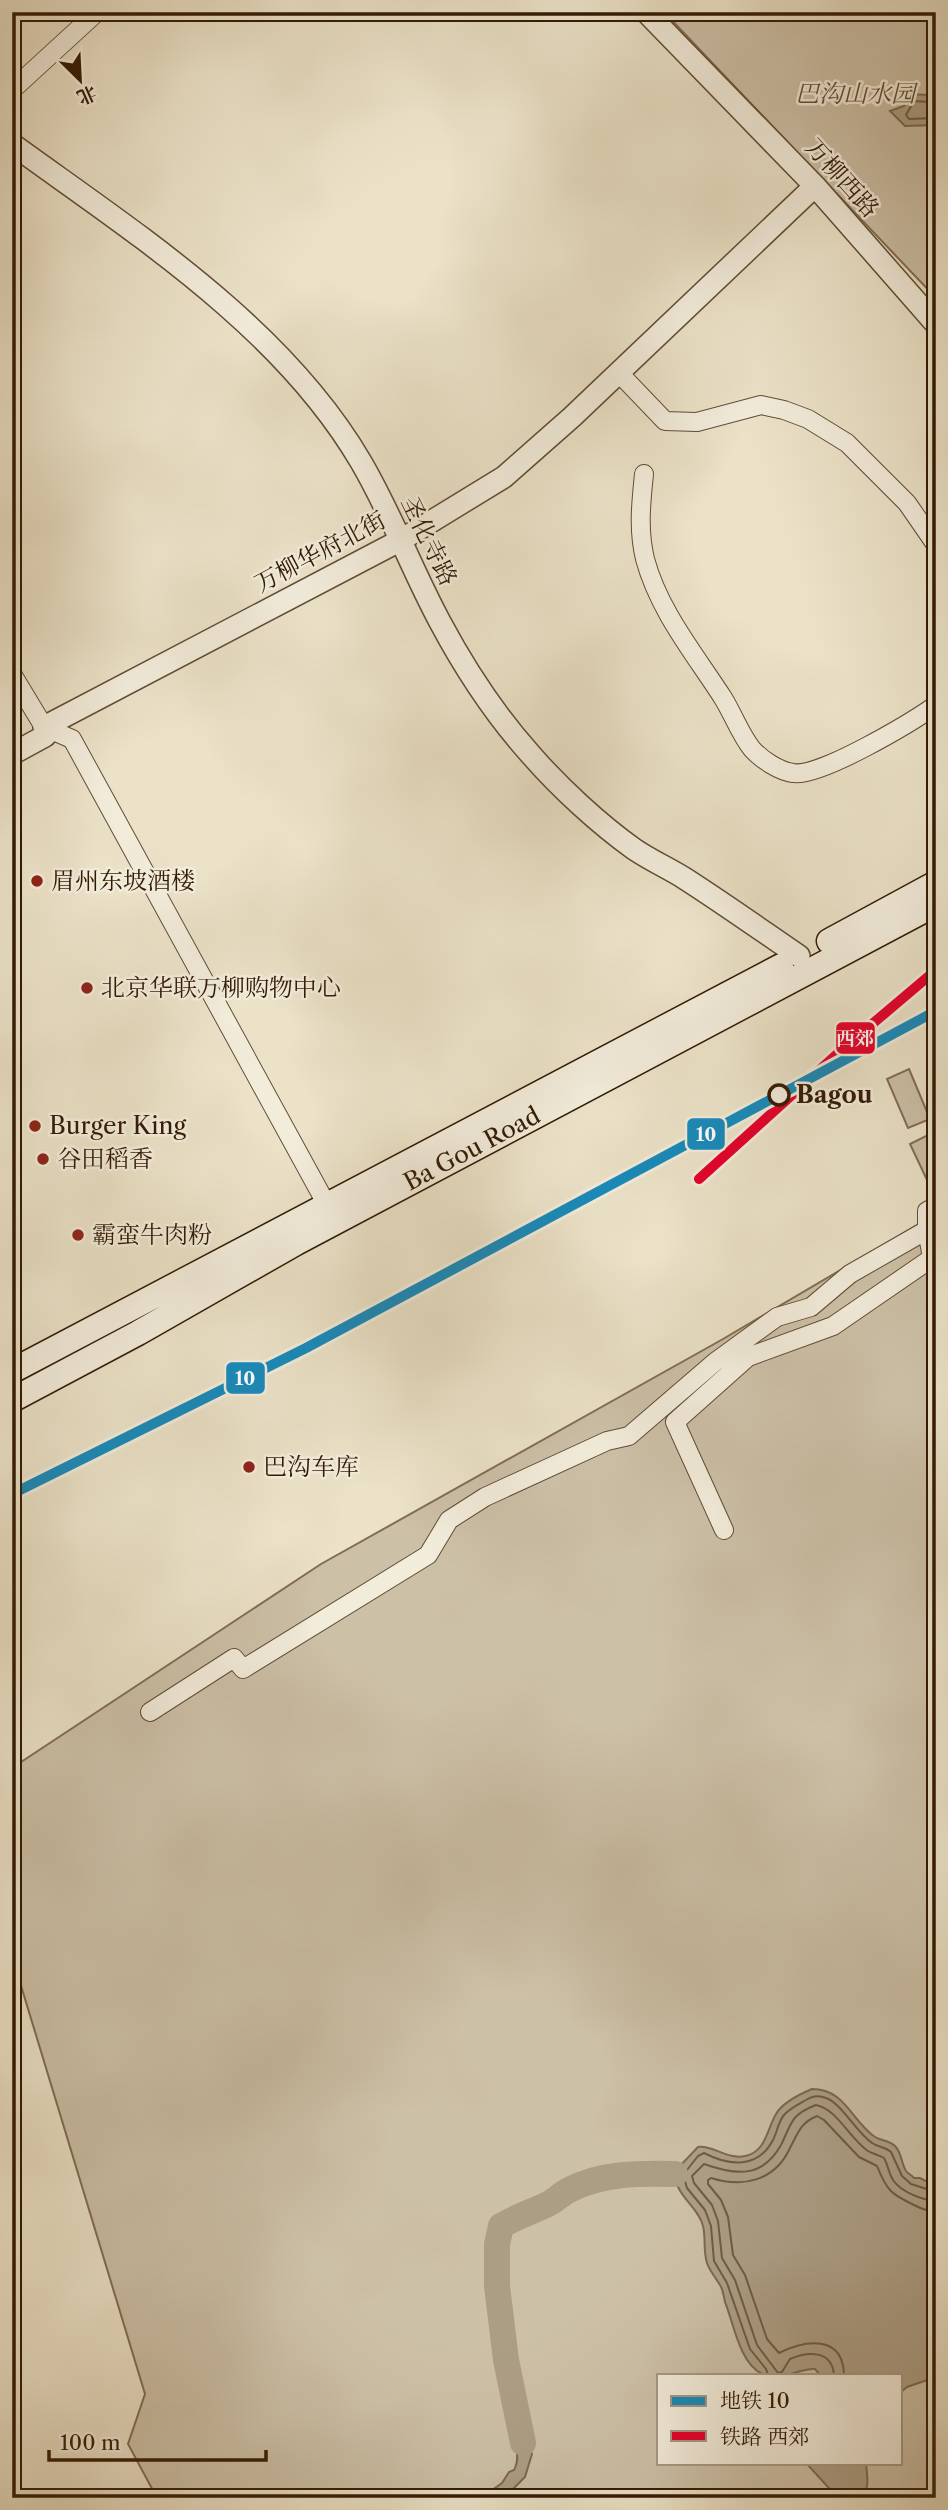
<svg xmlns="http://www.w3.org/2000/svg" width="948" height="2510" font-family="'Libre Caslon Text','Noto Serif SC',serif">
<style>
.green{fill:#ccc0a7;stroke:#806d55;stroke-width:2;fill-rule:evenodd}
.water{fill:#ac9e85;stroke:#7c6951;stroke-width:2}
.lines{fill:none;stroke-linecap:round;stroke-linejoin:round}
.shore{stroke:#705c44;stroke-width:2}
.river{stroke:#ac9e85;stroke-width:26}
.minor-casing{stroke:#614c34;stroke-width:20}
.tertiary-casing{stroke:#614c34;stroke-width:24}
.secondary-casing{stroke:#331a03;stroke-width:27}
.minor{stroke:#f2ecdb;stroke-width:18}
.tertiary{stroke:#f2ecdb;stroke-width:21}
.secondary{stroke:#f2ecdb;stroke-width:24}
.rail-1-casing{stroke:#f2ecdb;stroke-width:16}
.rail-1{stroke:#e4002b;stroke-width:10}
.metro-1-casing{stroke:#f2ecdb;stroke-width:16}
.metro-1{stroke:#178abb;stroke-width:10}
.poi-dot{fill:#8f2418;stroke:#f2ecdb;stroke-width:2.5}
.stop-dot{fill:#f2ecdb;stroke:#331a03;stroke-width:3.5}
.labels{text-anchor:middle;stroke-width:5;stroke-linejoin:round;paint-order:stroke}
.park-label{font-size:24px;font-style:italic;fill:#614c34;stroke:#f2ecdb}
.street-label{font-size:24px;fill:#331a03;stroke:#f2ecdb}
.poi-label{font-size:24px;fill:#331a03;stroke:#f2ecdb;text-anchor:start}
.stop-label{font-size:24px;font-weight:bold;fill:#331a03;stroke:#f2ecdb;text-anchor:start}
.line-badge{stroke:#f2ecdb;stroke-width:2.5}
.badge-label{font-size:19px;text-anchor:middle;font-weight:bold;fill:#fff}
</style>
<rect width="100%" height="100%" fill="#ebe2c8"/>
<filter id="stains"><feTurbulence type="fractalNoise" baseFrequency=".00286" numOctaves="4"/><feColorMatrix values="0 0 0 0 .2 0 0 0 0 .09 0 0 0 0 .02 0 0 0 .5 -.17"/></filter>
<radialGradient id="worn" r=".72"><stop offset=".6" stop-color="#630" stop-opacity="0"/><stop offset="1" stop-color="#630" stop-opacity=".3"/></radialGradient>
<path class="green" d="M664 12H936V298Z
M909 1069 930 1119 908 1128 887 1079Z
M936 1131V1199L910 1144Z
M936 1214V2498H157L128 2444 145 2394 12 1956V1768L321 1564 723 1339ZM659 2375H901V2463H659Z"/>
<path class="water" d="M936 89V125L905 126 890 111 904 106 907 94 930 95Z
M812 2089C845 2089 851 2120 875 2137 882 2141 889 2140 895 2146 902 2153 901 2163 906 2171 908 2174 912 2175 914 2178H920L936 2186V2377L907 2387 901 2392V2375H820L815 2369C798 2368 779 2383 762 2374 739 2362 734 2324 725 2302 724 2297 723 2291 721 2287 717 2279 710 2272 707 2263 703 2251 706 2238 703 2226 699 2206 669 2192 677 2169L698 2147C714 2145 727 2160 745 2156 766 2152 767 2129 776 2114 783 2102 800 2094 812 2089Z
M518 2439 527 2446 532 2454 525 2477 504 2498H481L502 2483 509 2472 514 2470C521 2457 514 2450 518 2439Z
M806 2463H866C869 2492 870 2498 838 2498Z"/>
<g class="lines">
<path class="shore" d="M936 99 930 102 914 101 906 115 909 119 936 118
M768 2375 766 2369 750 2349 727 2283 714 2261 711 2226 705 2210 687 2188 683 2175 698 2156 704 2153C729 2166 758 2169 773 2140 777 2133 778 2122 784 2115 789 2109 799 2104 806 2100 812 2096 819 2095 826 2098 841 2103 857 2133 872 2143 878 2147 885 2147 891 2152L902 2176 911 2184 936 2192
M834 2375C832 2350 808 2351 790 2359L782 2372 778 2373 757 2345 735 2280 722 2258 718 2221 712 2205 694 2183 692 2176 704 2164C735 2175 762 2179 781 2145 792 2123 790 2115 816 2105 837 2109 850 2139 868 2151 873 2154 879 2155 884 2158 888 2165 889 2174 893 2180 901 2192 922 2200 936 2201
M844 2375C843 2334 805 2340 779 2353L767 2339 745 2275 733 2255 728 2217 721 2200 708 2184V2180L711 2178C743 2188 775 2181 790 2148 798 2133 800 2123 817 2116L824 2120 859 2157 877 2166C887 2191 891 2194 914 2205 922 2209 927 2211 936 2211"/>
<path class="river" d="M523 2443 506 2360 497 2286V2244L501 2226C516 2217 531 2212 546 2205 554 2202 561 2194 569 2190 602 2173 639 2173 675 2174"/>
<defs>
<path id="minor" d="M12 90 97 12
M619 373 665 421 697 422 761 405 784 410 808 419 847 443 907 503 936 545
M644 474C641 503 638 530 645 559 659 611 694 653 723 698 733 714 740 734 752 749 762 760 779 771 793 773 819 778 912 722 936 705
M12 674 44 727 72 739 328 1207
M724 1530 675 1422 748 1357 833 1326 932 1258 927 1230V1211L936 1206
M150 1712 234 1658 243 1669 428 1555 449 1520 485 1497 607 1441 629 1436 715 1362 777 1317 811 1307 850 1274 927 1230"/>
<path id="tertiary" d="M646 12 815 186 936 324
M12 144C136 234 282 327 361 462 391 513 412 570 440 622 465 669 496 716 532 756 560 788 599 824 634 849 650 860 668 868 684 878 723 903 761 930 799 956
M12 754 45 736 44 727 401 540 504 477 572 417 815 186"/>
<path id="secondary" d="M829 941 936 883
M12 1371 781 966
M12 1400 138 1333 296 1243 936 904"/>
</defs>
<use href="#minor" class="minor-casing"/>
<use href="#tertiary" class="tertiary-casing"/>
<use href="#secondary" class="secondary-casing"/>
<use href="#minor" class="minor"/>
<use href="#tertiary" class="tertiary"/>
<use href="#secondary" class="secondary"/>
<defs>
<path id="rail-1" d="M699 1179 845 1047 936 970"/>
</defs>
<use href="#rail-1" class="rail-1-casing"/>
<use href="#rail-1" class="rail-1"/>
<defs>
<path id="metro-1" d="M12 1494 306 1348 936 1011"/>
</defs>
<use href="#metro-1" class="metro-1-casing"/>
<use href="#metro-1" class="metro-1"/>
</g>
<g class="poi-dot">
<circle cx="37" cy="881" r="7"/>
<circle cx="87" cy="988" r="7"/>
<circle cx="35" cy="1126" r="7"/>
<circle cx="43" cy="1159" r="7"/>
<circle cx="78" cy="1235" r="7"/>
<circle cx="249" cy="1467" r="7"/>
</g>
<circle class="stop-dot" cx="779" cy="1095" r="10"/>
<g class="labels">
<g class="park-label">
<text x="855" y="102">巴沟山水园</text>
</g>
<g class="street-label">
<text transform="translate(842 178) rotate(48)" y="8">万柳西路</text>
<text transform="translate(429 541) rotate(64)" y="8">圣化寺路</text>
<text transform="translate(320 552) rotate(-28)" y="8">万柳华府北街</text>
<text transform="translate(472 1149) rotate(-28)" y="8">Ba Gou Road</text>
</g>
<g class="poi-label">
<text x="51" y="889">眉州东坡酒楼</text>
<text x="101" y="996">北京华联万柳购物中心</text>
<text x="49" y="1134">Burger King</text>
<text x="57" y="1167">谷田稻香</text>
<text x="92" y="1243">霸蛮牛肉粉</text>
<text x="263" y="1475">巴沟车库</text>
</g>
<g class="stop-label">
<text x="796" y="1103">Bagou</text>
</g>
</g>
<g class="line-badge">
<rect x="835" y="1021" width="41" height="34" rx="7" fill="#e4002b"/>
<rect x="686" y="1117" width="40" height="34" rx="7" fill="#178abb"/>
<rect x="225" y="1361" width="41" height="34" rx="7" fill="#178abb"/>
</g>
<g class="badge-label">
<text x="855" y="1045">西郊</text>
<text x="706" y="1141">10</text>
<text x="245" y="1385">10</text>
</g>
<rect width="948" height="2510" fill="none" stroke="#ebe2c8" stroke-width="42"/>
<rect x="14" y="14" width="920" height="2482" fill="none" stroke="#331a03" stroke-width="3.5"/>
<rect x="21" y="21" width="906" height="2468" fill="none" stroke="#331a03" stroke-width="2"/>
<rect x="657" y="2374" width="245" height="91" fill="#f2ecdb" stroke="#a69885" stroke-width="2"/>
<rect x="671" y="2396" width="35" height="10" fill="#178abb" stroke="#a69885" stroke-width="2"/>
<text x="720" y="2408" font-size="21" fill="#331a03">地铁 10</text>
<rect x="671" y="2431" width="35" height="10" fill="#e4002b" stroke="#a69885" stroke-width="2"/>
<text x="720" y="2444" font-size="21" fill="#331a03">铁路 西郊</text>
<g transform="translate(80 80) rotate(156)" stroke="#f2ecdb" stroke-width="5" paint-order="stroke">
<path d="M0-5L12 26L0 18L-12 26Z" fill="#331a03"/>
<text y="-10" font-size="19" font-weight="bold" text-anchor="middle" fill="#331a03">北</text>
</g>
<path d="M49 2450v10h217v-10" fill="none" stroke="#331a03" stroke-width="3.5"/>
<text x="60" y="2450" font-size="21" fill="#331a03" stroke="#f2ecdb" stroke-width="5" paint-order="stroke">100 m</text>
<rect width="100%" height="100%" filter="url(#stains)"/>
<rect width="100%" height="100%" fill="url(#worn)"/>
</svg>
